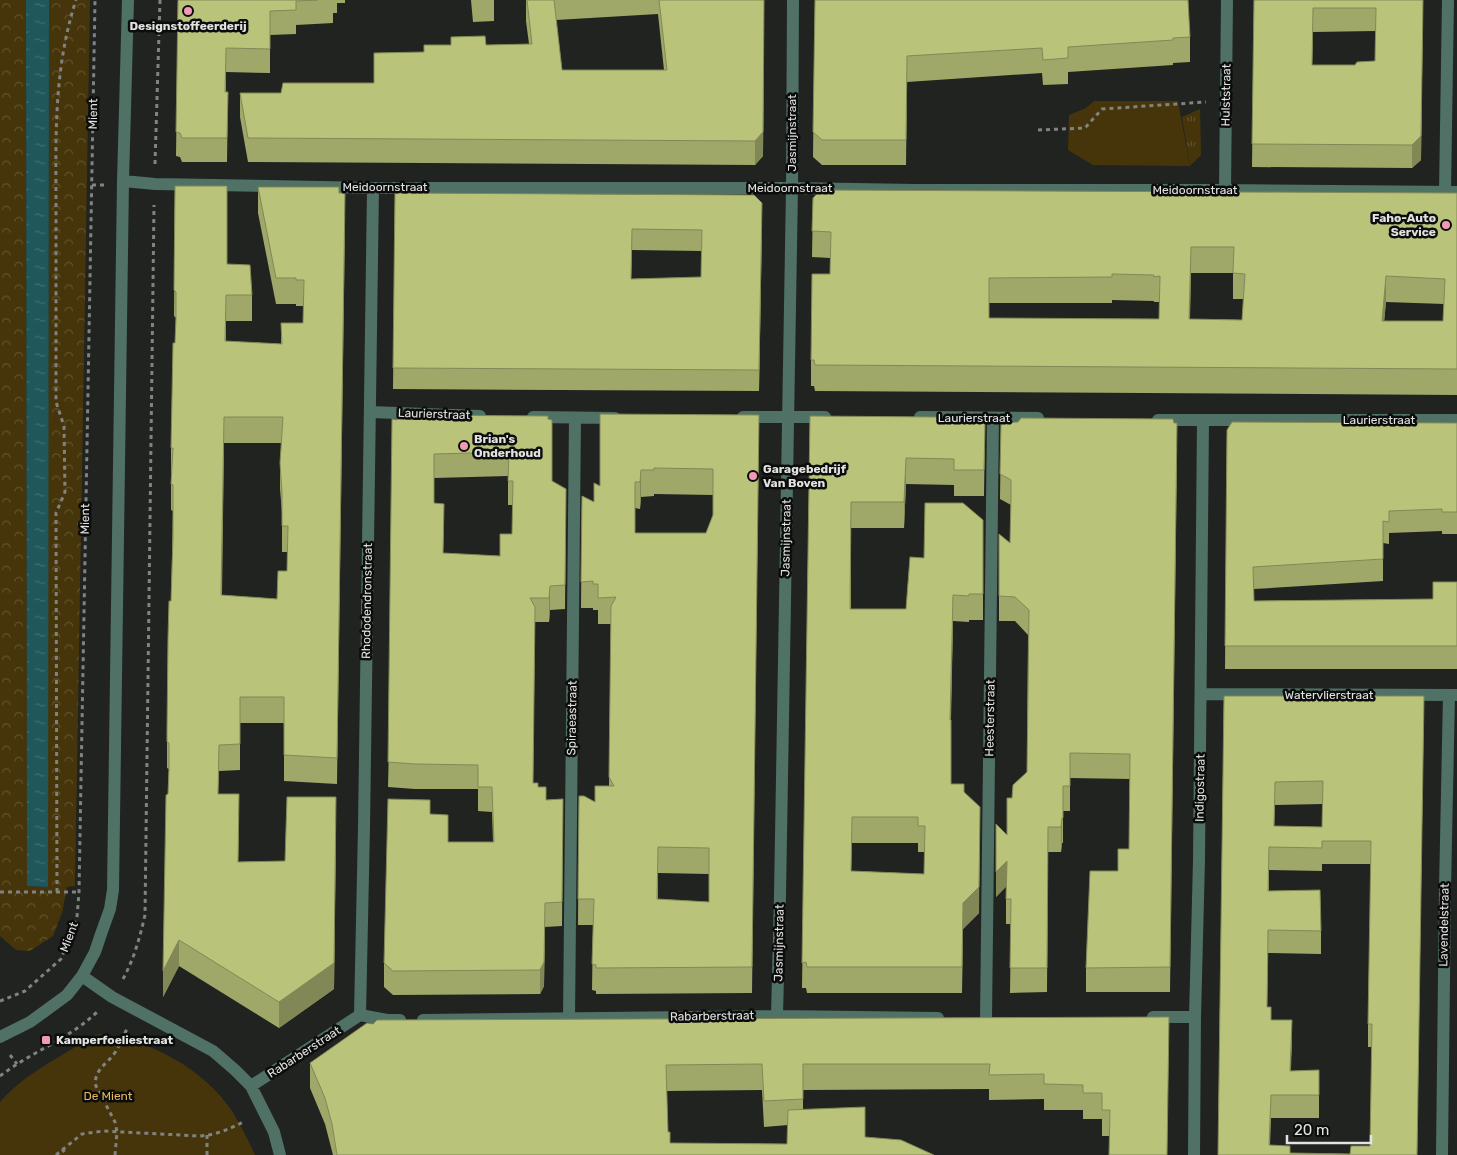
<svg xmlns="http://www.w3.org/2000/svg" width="1457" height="1155" font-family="Rubik,sans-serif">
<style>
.grass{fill:url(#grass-tufts)}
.forest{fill:url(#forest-crowns)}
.green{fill:#46350a}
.water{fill:url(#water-ripples)}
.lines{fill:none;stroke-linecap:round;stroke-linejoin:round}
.path{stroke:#808380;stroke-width:3;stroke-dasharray:4 4;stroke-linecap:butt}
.minor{stroke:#4f7166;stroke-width:12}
.wall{fill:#9fa869;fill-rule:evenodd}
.shaded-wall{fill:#828855}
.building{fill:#b9c37a;stroke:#828855;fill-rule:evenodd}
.poi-dot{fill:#f09ab5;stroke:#0b0c0b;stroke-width:2}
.labels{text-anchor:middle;stroke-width:5;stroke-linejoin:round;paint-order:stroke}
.poi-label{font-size:12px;font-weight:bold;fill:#e2e4e2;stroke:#0b0c0b;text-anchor:start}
.street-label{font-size:12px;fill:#e2e4e2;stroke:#0b0c0b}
.park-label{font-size:12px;fill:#e5ba58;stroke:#0b0c0b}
</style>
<defs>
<pattern id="grass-tufts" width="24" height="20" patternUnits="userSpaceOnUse" patternTransform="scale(1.25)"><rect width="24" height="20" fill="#46350a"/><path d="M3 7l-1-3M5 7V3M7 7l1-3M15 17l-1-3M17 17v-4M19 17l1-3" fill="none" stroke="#60522d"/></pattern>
<pattern id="forest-crowns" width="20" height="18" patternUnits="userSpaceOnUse" patternTransform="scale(1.25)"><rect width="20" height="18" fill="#46350a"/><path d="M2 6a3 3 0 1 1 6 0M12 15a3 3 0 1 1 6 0" fill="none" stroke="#60522d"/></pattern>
<pattern id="water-ripples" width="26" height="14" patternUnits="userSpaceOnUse" patternTransform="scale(1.25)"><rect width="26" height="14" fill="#20575b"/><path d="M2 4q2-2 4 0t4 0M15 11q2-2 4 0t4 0" fill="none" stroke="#406f72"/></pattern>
</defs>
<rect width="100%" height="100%" fill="#202320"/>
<path class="grass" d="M1200 109 1201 155 1190 166 1182 117Z"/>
<path class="forest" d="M0 0H26L27 886 47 887 49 0H90L75 886 67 887 62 913 53 936 30 951 16 950 0 936Z"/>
<path class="green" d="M1094 101H1178L1190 166 1093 165 1068 150 1069 115 1086 108Z
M99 1034C149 1039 204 1069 232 1111 241 1125 248 1140 255 1155H0V1102C25 1073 61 1057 93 1036Z"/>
<path class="water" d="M26 0H49L48 887 27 886Z"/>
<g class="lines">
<path class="path" d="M1038 130 1085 128 1102 109 1206 102
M155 164 160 0
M92 185H104
M0 892H79
M57 892 56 513 65 492 64 426 56 402C56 339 56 275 56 211 56 138 53 71 76 0
M123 979C134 959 140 937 145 915L154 205
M0 1001 25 991 61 959 77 917 79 892 95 0
M10 1055 17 1064
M0 1076C31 1052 69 1039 97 1012
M62 1149 67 1155
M56 1155 82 1134 103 1131 199 1136C216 1135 230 1129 245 1121
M115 1155 117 1132 115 1122 95 1084C96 1067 108 1064 116 1051 120 1044 123 1036 127 1029
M207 1155V1135"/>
<path class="minor" d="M123 181 155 184 373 188H792L916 190H1225L1457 192
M1225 190 1227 0
M1445 192 1448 0
M370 412 480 416
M533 417 615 418
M743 417H825
M920 417 1038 418
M1158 420H1457
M1201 694 1457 695
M82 976 112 997 213 1051 235 1070 251 1086 274 1132 280 1155
M360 1015 364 827 373 188
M777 1016 780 895 792 188 793 0
M1153 1017H1195
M569 1018 575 419
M986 1019 993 418
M423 1020 777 1016 938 1018
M0 1037 30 1022 67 995 82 976 95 952 101 934 110 909 113 890 123 181 128 0
M251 1086 360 1015 387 1020H400
M1194 1155 1195 1017 1199 860 1203 420
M1442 1155 1445 889 1449 695"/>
</g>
<path class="wall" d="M178 0H345V3H337V13H333V23L296 25V34L270 35V73L226 72V92H228L227 162H182L180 157 176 156Z
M471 0H494V21L473 22Z
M526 0H764L763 156 755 165 248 162 240 117V93H281L374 83 424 52 451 45V37L486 45 529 44 526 21ZM658 14 664 70H562L556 20Z
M815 0 1074 1 1190 37V62L1173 63V65L1068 72V84L1043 85 1042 73 907 82 906 165H822L813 157Z
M1254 0H1423L1421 160 1412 168 1252 167ZM1375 31V61L1355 65H1312L1313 32Z
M175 186 227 264 252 295V321H226V341L281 344V323H303L304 306H296V304H276L258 213V187L339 193 345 219 337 784 284 781V723H240V770L219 771 218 794 239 820 238 862 285 861 336 823 334 989 279 1028 179 966 163 997 169 769 167 768V732L171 601 173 511 171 510V448L176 318 174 316ZM224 443H282L280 463V489L282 513V552H287V571L277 599 222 595Z
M395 193 762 223 759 391 393 389ZM632 250 701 251V277L631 279Z
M1457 193V395L815 391 814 386H811V360L830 274V258L812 257 813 198ZM1191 273H1233V299H1244L1242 320 1190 319ZM1112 300 1154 301V302H1159V319L989 318V303H1112ZM1386 302 1444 304 1443 321H1384Z
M759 415 752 993 596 994V991L592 990 593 925H578L579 796 595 802 609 786 611 624H598V610H593V608H581L582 496 594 502 600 486ZM654 494 713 495V515L706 533H635V508L640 509 641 497 654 496ZM658 873 709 874V902L658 899Z
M548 416 552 481 566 489 565 609 550 610 549 622H535L533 783 538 787 546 800 563 799 562 926 545 927 544 986 540 994 393 995 384 987V963L430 814 448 842H493L492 812 478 811V789H415L388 787 397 420ZM508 476V505H513L512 534 500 556 443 553 444 528 434 503V478Z
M810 416 937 421 970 424 985 423 984 496H954V485L906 484 904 528H851V609H906L924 558 983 520V620H969V622L953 621 951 720V784L964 792 979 913 963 929 962 993H807L806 988H802ZM852 843H918V852H925L924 874 851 871Z
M1001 423 1177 448 1170 992H1086V968L1118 871 1129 849 1130 779 1070 778V811H1063V843H1062L1061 852H1048L1047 992 1010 993 1011 924H1006V886L996 897 1007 835 1012 798 1027 772 1028 635 1015 621H999V534L1010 543 1011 505 1000 499Z
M1457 423V534H1442V531L1389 533V544L1383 543V581L1254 589V601L1433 599 1457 582V669H1225L1227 430Z
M1224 696H1424L1417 1155H1218ZM1322 804V827L1274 826 1275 805ZM1322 864H1371L1368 1024V1047H1372L1370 1146 1350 1154 1290 1153 1270 1145 1271 1118H1319V1095L1290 1071 1292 1043 1271 1020 1267 1007 1268 953 1321 954V931L1269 891V870L1322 871Z
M1169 1017 1110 1136H1102V1119H1083V1110H1044V1099L989 1100V1089L803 1090V1110L865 1137 934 1155H333L325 1124 310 1088V1063L373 1024ZM762 1090 764 1127 788 1125 787 1144 670 1143 668 1132 666 1091Z"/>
<path class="shaded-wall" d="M764 0 763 156 755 165V141Z
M1423 0 1421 160 1412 168V145Z
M762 203V223L759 391V370Z
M1191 247V273L1189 345V319Z
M1386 276V302L1382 347V321Z
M906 458V484L904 528V502Z
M641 470V497L640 509V482Z
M550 586V610L549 622V598Z
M953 595V621L950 746V720Z
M980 807 979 913 963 929 962 993 963 903Z
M1062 818V843L1061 852V827Z
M336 823 334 989 279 1028V1002Z
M1007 861V886L996 897V872Z
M545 903 544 986 540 994V970Z
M179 940V966L163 997V971Z
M1292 1020V1043L1290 1094V1071Z"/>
<path class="building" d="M178 0H318L296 1V10L270 11V49L226 48 225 92H228L227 138H182L180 133 176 132Z
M527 0H554L562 70H667L659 0H764L763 132 755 141 248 138 240 93H281L283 83H374V53L424 52V45H451V37L485 36 486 45 532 44Z
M815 0H1188L1190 37 1173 38V40L1068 47V58L1043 60 1042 48 907 56 906 140H822L813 132Z
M1254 0H1423L1421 136 1412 145 1252 144ZM1313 8H1376L1375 61 1357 62 1355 65H1312Z
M175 186H227V264L250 265 252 295H226L225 341 282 344 281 323H303L304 280H296V278H276L258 187H339V193H345L337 758 284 755V697H240V744L219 745 218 794H239L238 862 285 861 287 797H336L334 963 279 1002 179 940 163 971 166 795 168 794 169 768V743L167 742V732L168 638 169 601H171L173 538V485L171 484 173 448H171L173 343H175L176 317V292L174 290ZM224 417H283L280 463 282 492V526H288L287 571H278L277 599 221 595Z
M821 190 1457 193V369L815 365 814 360H811L812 274H830L831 232 812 231 813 198ZM1191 247H1234L1233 273 1245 274 1242 320 1189 319ZM1112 274 1154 275V277L1160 276 1159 319 989 318V278L1112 277ZM1386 276 1445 279 1443 321H1382Z
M395 193 754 195 762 203 759 370 393 368ZM632 229 702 230 701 277 631 279Z
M600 414 759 415 752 967 596 968V965L592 964 594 899H578L579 796H584L595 802V786H614L609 777 611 606 616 597 598 598V584H593V581L581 582 582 496 594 502V483L600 486ZM654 468 713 469V515L706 533H635V482H640L641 470H654ZM658 847 709 848V902L657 899Z
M397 415 548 416V419L552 420V481L566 489 565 585 550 586 549 598H530L535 607 533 783H538V787H546V800L563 799 562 902 545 903 544 962 540 970 393 971 384 963 388 799 430 800V814L448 815V842H494L492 787H478V765L415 764 388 762 392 419 397 420ZM509 452 508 481H513L512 534H500V556L443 553 444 504 434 503V454Z
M810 416 937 417V421H970L969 424 985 423 984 470H954V459L906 458 904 502H851L850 609H906L910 557 924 558 925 503H963L983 520V594H969V596L953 595 950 720H951V784H964V792L980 807 979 887 963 903 962 967H807L806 962 802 963ZM852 817H918V826H925L924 874 851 871Z
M1021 418 1173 419 1174 423H1177L1170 967 1086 968 1090 871H1118V849H1129L1130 754 1070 753V786H1063V818H1062L1061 827H1048L1047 968H1010L1011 899H1006L1007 861 996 872V824L1007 835V798H1012L1013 785 1027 772 1029 610 1015 597 999 596V534L1010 543 1011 496V480L1000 474 1001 423 1018 422Z
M1232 422 1457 423V512H1442V509L1389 511V522L1383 521V559L1253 567 1254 601 1433 599V582H1457V646H1225L1227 430Z
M1224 696H1424L1417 1155H1218ZM1323 781 1322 827 1274 826 1275 782ZM1322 841H1371L1368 1024H1372L1370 1146H1351L1350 1154 1290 1153V1146L1269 1145 1271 1095H1319V1070L1290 1071 1292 1020H1271V1007H1267L1268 930 1321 931 1320 890 1268 891 1269 847 1322 848Z
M1169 1017 1167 1155H1109L1110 1110H1102V1093H1083V1085L1044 1084V1074L989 1075 990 1064H803V1099L764 1101 762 1064 666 1065 668 1132H670V1143L787 1144 788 1110 865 1107V1137L901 1140 934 1155H337L332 1124 325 1098 310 1063 367 1023 373 1024 377 1020Z"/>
<g class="poi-dot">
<circle cx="188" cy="11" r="5"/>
<circle cx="1446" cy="225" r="5"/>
<circle cx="464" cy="446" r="5"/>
<circle cx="753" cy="476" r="5"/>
<rect x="41" y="1035" width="10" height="10" rx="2.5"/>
</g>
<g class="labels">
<g class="poi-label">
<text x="188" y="30" text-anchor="middle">Designstoffeerderij</text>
<text x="1436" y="222" text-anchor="end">Faho-Auto<tspan x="1436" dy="14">Service</tspan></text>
<text x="474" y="443">Brian's<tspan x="474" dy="14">Onderhoud</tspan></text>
<text x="763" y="473">Garagebedrijf<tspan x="763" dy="14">Van Boven</tspan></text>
<text x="56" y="1044">Kamperfoeliestraat</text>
</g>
<g class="street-label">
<text transform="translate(1226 95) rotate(-89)" y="4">Hulststraat</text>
<text transform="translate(93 114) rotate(-89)" y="4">Mient</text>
<text transform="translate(792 133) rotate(-90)" y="4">Jasmijnstraat</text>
<text x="385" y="191">Meidoornstraat</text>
<text x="790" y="192">Meidoornstraat</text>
<text x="1195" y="194">Meidoornstraat</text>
<text transform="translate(434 414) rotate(2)" y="4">Laurierstraat</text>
<text x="974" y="422">Laurierstraat</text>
<text x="1379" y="424">Laurierstraat</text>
<text transform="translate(85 519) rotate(-89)" y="4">Mient</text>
<text transform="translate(786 538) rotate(-89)" y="4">Jasmijnstraat</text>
<text transform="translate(367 601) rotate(-89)" y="4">Rhododendronstraat</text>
<text x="1329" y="699">Watervlierstraat</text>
<text transform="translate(572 718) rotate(-89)" y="4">Spiraeastraat</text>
<text transform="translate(990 718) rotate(-89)" y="4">Heesterstraat</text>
<text transform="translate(1200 788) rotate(-89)" y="4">Indigostraat</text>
<text transform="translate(1444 925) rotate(-89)" y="4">Lavendelstraat</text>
<text transform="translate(69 937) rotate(-69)" y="4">Mient</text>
<text transform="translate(779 943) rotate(-89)" y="4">Jasmijnstraat</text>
<text transform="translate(712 1016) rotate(-1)" y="4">Rabarberstraat</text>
<text transform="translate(304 1052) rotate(-33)" y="4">Rabarberstraat</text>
</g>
<g class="park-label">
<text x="108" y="1100">De Mient</text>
</g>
</g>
<path d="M1287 1135v8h84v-8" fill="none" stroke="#e2e4e2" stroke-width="2.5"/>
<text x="1294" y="1135" font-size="15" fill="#e2e4e2" stroke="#0b0c0b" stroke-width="4" paint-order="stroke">20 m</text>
</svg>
